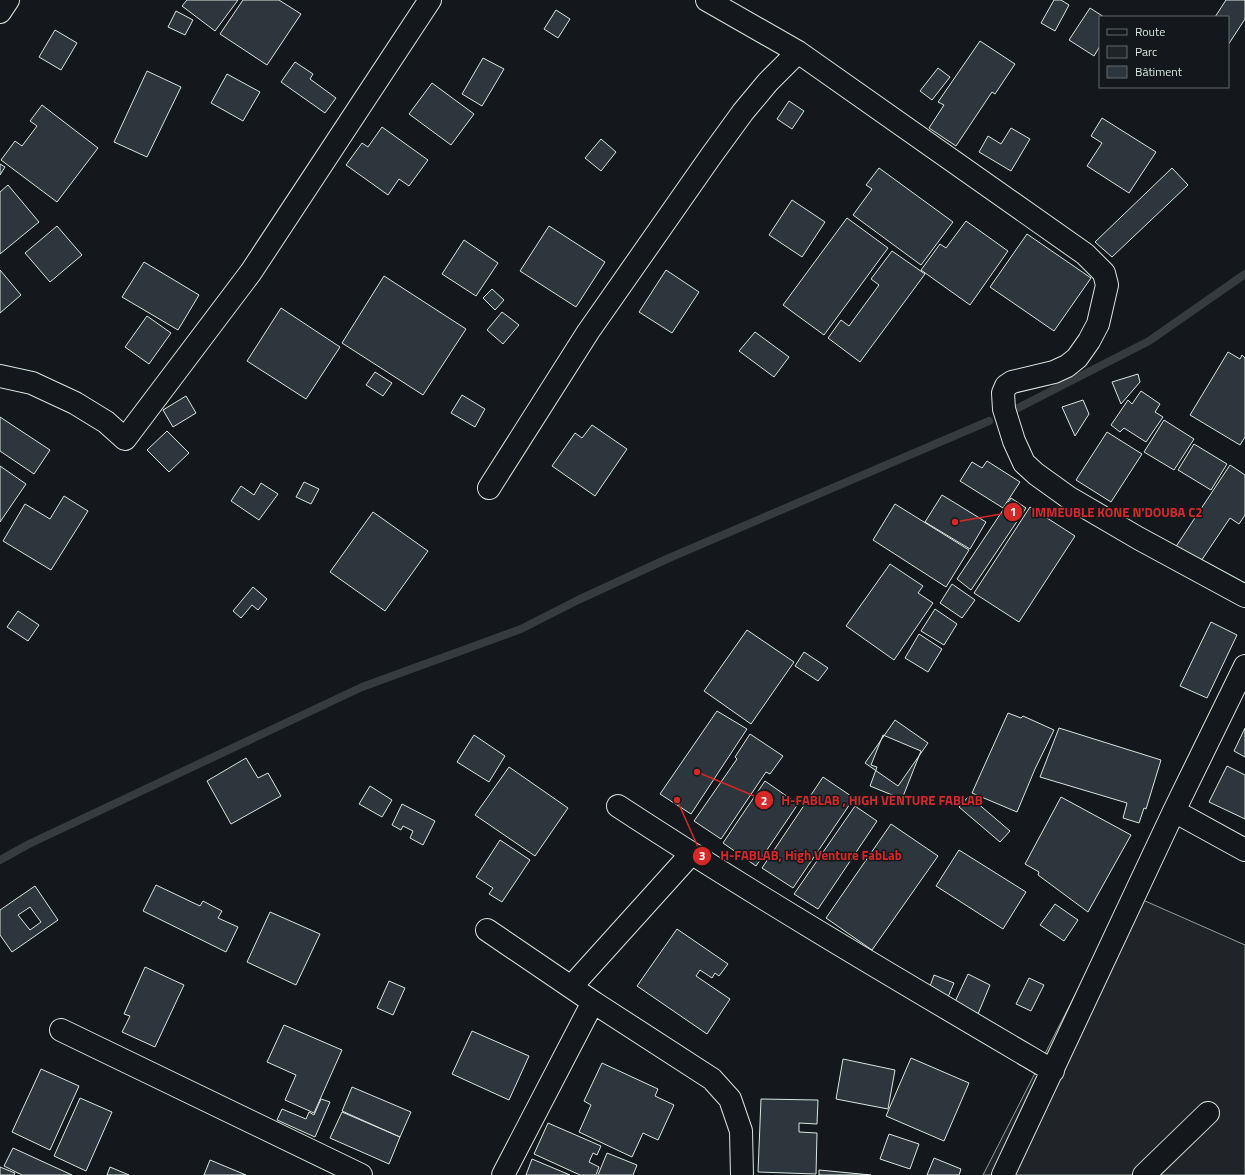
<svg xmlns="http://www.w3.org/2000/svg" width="1245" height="1175" font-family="'Titillium Web',sans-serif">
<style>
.green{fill:#202428;stroke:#939e99}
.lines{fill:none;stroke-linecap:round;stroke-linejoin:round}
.stream{stroke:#363b3e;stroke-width:8}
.building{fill:#2c363c;stroke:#d8e6dc;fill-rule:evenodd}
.minor-casing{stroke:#d8e6dc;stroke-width:24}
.minor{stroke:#14181c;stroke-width:22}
.leader{fill:none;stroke:#d62828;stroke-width:1.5}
.callout-dot{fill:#d62828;stroke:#14181c;stroke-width:1.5}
.mark-label{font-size:12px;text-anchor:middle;font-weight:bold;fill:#fff}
.callout-label{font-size:13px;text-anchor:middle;font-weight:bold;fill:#d62828;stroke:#14181c;stroke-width:3;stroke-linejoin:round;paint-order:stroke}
</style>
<rect width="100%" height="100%" fill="#14181c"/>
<path class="green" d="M1127 893 1245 945V1175H983Z"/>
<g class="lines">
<path class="stream" d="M1016 409 1149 341 1245 274
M0 860 29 844 362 687 521 629 578 600 669 558 989 421"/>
</g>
<path class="building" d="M187 0H238L215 31 182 6Z
M243 0H279L301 14 267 65 220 34Z
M1054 0H1061L1069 5 1055 31 1041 23Z
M1226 0H1245V19L1228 45V17H1215Z
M1090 8 1104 17H1100V46L1094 56 1069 40Z
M556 10 570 19 558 38 544 29Z
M176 11 193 20 185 35 168 27Z
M55 30 77 43 61 70 39 57Z
M980 41 1015 64 995 94 992 92 956 146 929 128 944 105 938 102Z
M483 58 504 69 482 106 462 94Z
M295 62 313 74 310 79 336 98 325 113 281 82Z
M938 68 950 77 932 100 920 91Z
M147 71 181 87 147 157 114 142Z
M227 74 260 92 243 121 211 103Z
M432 83 474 114 451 145 409 114Z
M789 101 804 111 792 129 777 119Z
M42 105 98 148 57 202 1 160 15 141 22 146 37 126 30 121Z
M1102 118 1156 152 1129 193 1087 166 1102 143 1091 136Z
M382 127 428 160 409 186 399 179 388 195 346 165 362 143 368 147Z
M1011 128 1030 139 1011 171 979 152 988 136 1001 144Z
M601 139 616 152 601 171 585 158Z
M0 164 5 167 0 175Z
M879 168 953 222 921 265 853 215 872 189 866 185Z
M1172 168 1188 185 1112 257 1095 242Z
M8 185 39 222 0 254V192Z
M792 200 825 222 802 257 769 235Z
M847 218 888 248 824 335 783 305Z
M966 221 1008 251 970 305 921 270 940 244 946 248Z
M57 226 82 255 50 282 25 253Z
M549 226 605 262 576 307 520 271Z
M1027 234 1091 278 1054 331 990 287Z
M464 240 498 263 476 296 442 274Z
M892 251 925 274 860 362 828 338 841 320 849 326 879 285 871 279Z
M144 262 199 295 178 330 122 297Z
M0 270 21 295 0 313Z
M666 270 699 292 672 333 639 312Z
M384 276 466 329 423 395 342 343Z
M492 289 504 300 495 310 483 298Z
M281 308 340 347 306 399 247 361Z
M502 312 519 325 503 344 487 330Z
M147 316 171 333 149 364 125 347Z
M755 332 789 357 774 377 739 351Z
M1228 352 1240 359 1242 355 1245 358V437L1240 445 1190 415Z
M375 372 392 383 383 396 366 385Z
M1138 374 1140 382 1121 404 1112 382Z
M1141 391 1160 404 1155 412 1163 417 1146 442 1124 428 1120 432 1111 425 1128 400 1132 404Z
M462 395 485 409 475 427 451 413Z
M186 396 196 413 173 427 163 410Z
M1083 400 1089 414 1075 436 1062 407Z
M0 417 50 450 34 474 0 451Z
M1164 420 1194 439 1174 470 1144 452Z
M592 425 627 449 595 496 552 466 575 433 582 438Z
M167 431 189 453 169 472 147 450Z
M1107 432 1142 454 1111 502 1076 480Z
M1194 444 1227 464 1211 490 1178 470Z
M987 461 1020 482 1003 508 960 481 972 462 982 468Z
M1230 465 1245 475V515L1239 524 1230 518 1199 564 1175 548Z
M0 466 26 484 0 522Z
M304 482 319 489 311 504 296 497Z
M261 483 278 494 259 520 231 501 241 486 254 495Z
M942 495 986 522 970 549 925 522Z
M64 496 88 511 51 570 3 541 25 504 50 519Z
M1011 498 1026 508 971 590 957 579Z
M895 504 969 550 946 587 873 540Z
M1030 507 1075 536 1019 622 974 593Z
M373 512 428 551 385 611 330 572Z
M890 564 923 586 918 593 933 603 894 660 846 626Z
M952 584 975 600 962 618 940 603Z
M253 587 267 599 258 610 252 605 241 618 233 611Z
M935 609 957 624 944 645 921 631Z
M18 611 39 625 28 641 7 627Z
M1211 622 1237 635 1207 698 1180 686Z
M747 630 794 662 751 724 704 691Z
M919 634 942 649 928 672 905 658Z
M804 652 828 668 818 681 795 666Z
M717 711 747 729 691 814 660 794Z
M1008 713 1021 718 1023 716 1054 730 1035 769 1017 812 972 793Z
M895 720 928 743 898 786 865 763Z
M1059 728 1161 760 1146 809 1144 808 1139 823 1123 818 1127 803 1040 777Z
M1245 728V757L1234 751Z
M750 734 783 756 770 774 766 772 721 839 694 821 737 759 735 757Z
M474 735 505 756 489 782 457 762Z
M883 735 921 751 902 799 870 786 877 767 871 765Z
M246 758 258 778 268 773 281 796 231 824 207 781Z
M1227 766 1245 775V819L1209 802Z
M509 767 568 808 535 856 475 815Z
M823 777 854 798 793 888 762 868Z
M765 781 798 804 756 866 723 843Z
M370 786 392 800 382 817 359 804Z
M969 796 1010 831 1000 842 959 807Z
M1061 797 1131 835 1088 912 1038 875 1039 872 1025 864Z
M402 804 435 821 423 845 410 838 413 831 403 826 401 830 392 825Z
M855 806 877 821 818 909 794 894Z
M891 824 938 856 872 950 826 918Z
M500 840 530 860 502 902 489 894 493 888 476 877Z
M959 850 1026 892 1003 929 936 886Z
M156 885 200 906 203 901 222 911 218 918 238 927 226 952 143 911Z
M35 886 58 920 12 952 0 935V910ZM30 907 41 922 30 930 18 915Z
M1055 904 1078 920 1064 941 1040 925Z
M270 912 320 934 296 985 247 962Z
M677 929 728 964 719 976 715 973 712 978 700 970 696 976 730 999 707 1034 637 986Z
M145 967 184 985 155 1047 122 1032 130 1016 124 1014Z
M968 974 990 985 978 1014 954 1004Z
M934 975 954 983 948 997 929 989Z
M1029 978 1044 985 1031 1011 1016 1004Z
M389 981 405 988 393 1015 377 1008Z
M284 1025 342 1050 314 1113 285 1100 296 1075 267 1062Z
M472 1031 529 1056 509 1100 452 1074Z
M911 1058 969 1083 944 1141 886 1116Z
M843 1059 895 1070 888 1109 836 1099Z
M602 1063 658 1089 655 1096 674 1105 658 1140 643 1133 632 1157 579 1132 591 1105 584 1101Z
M41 1069 79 1086 50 1150 12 1132Z
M352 1087 411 1112 400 1137 342 1111Z
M80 1098 112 1112 86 1171 54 1156Z
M321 1099 330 1102 315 1137 277 1120 282 1109 306 1119 309 1112 314 1115Z
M761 1099 818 1100 817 1124 799 1123V1132L817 1133 816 1174 758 1172Z
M342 1112 400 1137 389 1164 330 1138Z
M548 1123 601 1146 597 1155 593 1153 589 1162 599 1167 596 1175H580L534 1154Z
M889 1134 919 1144 910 1169 880 1159Z
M13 1148 72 1175H22L4 1166Z
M607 1153 637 1165 633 1175H598Z
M934 1158 961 1169 959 1175H927Z
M532 1159 570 1175H526Z
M210 1160 246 1175H204Z
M0 1167 15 1173 14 1175H0Z
M110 1167 129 1175H107Z
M819 1170 871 1175H819Z"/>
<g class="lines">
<defs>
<path id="minor" d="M707 0 798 52 1085 254 1104 273 1107 285 1098 324 1089 341 1077 358 1067 366 1054 372 1012 382 1006 386 1003 393 1004 409 1014 441 1024 463 1036 474 1068 497 1138 538 1245 596
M0 12 8 0
M0 376 32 383 75 403 106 422 125 439 251 272 430 0
M489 488 588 332 711 156 743 112 768 82 798 52
M618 806C760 899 907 985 1053 1071
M1174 811 1245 850
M487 930 593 1002 712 1079 730 1099 741 1131 742 1175
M571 987 691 854
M61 1030 361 1175
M503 1175 593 1002
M1003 1175 1174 811 1245 666
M1144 1175 1208 1113"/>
</defs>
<use href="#minor" class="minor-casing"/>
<use href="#minor" class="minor"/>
</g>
<path class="leader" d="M955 522L1013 512M697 772L764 800M677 800L702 856"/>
<g class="callout-dot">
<circle cx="955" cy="522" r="4"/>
<circle cx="697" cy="772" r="4"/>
<circle cx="677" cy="800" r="4"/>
<circle cx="1013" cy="512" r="10"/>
<circle cx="764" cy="800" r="10"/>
<circle cx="702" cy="856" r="10"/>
</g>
<g class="mark-label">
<text x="1013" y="516">1</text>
<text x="764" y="805">2</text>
<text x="702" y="860">3</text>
</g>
<g class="callout-label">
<text x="1117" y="517">IMMEUBLE KONE N'DOUBA C2</text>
<text x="882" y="805">H-FABLAB , HIGH VENTURE FABLAB</text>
<text x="811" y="860">H-FABLAB, High Venture FabLab</text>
</g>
<rect x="1099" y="16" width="130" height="72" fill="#14181c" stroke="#626a69"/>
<rect x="1107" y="29" width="20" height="6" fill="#14181c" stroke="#626a69"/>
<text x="1135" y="36" font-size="12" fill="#d8e6dc">Route</text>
<rect x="1107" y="46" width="20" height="12" fill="#202428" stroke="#626a69"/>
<text x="1135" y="56" font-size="12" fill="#d8e6dc">Parc</text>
<rect x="1107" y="66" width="20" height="12" fill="#2c363c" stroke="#626a69"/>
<text x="1135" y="76" font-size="12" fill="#d8e6dc">Bâtiment</text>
</svg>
